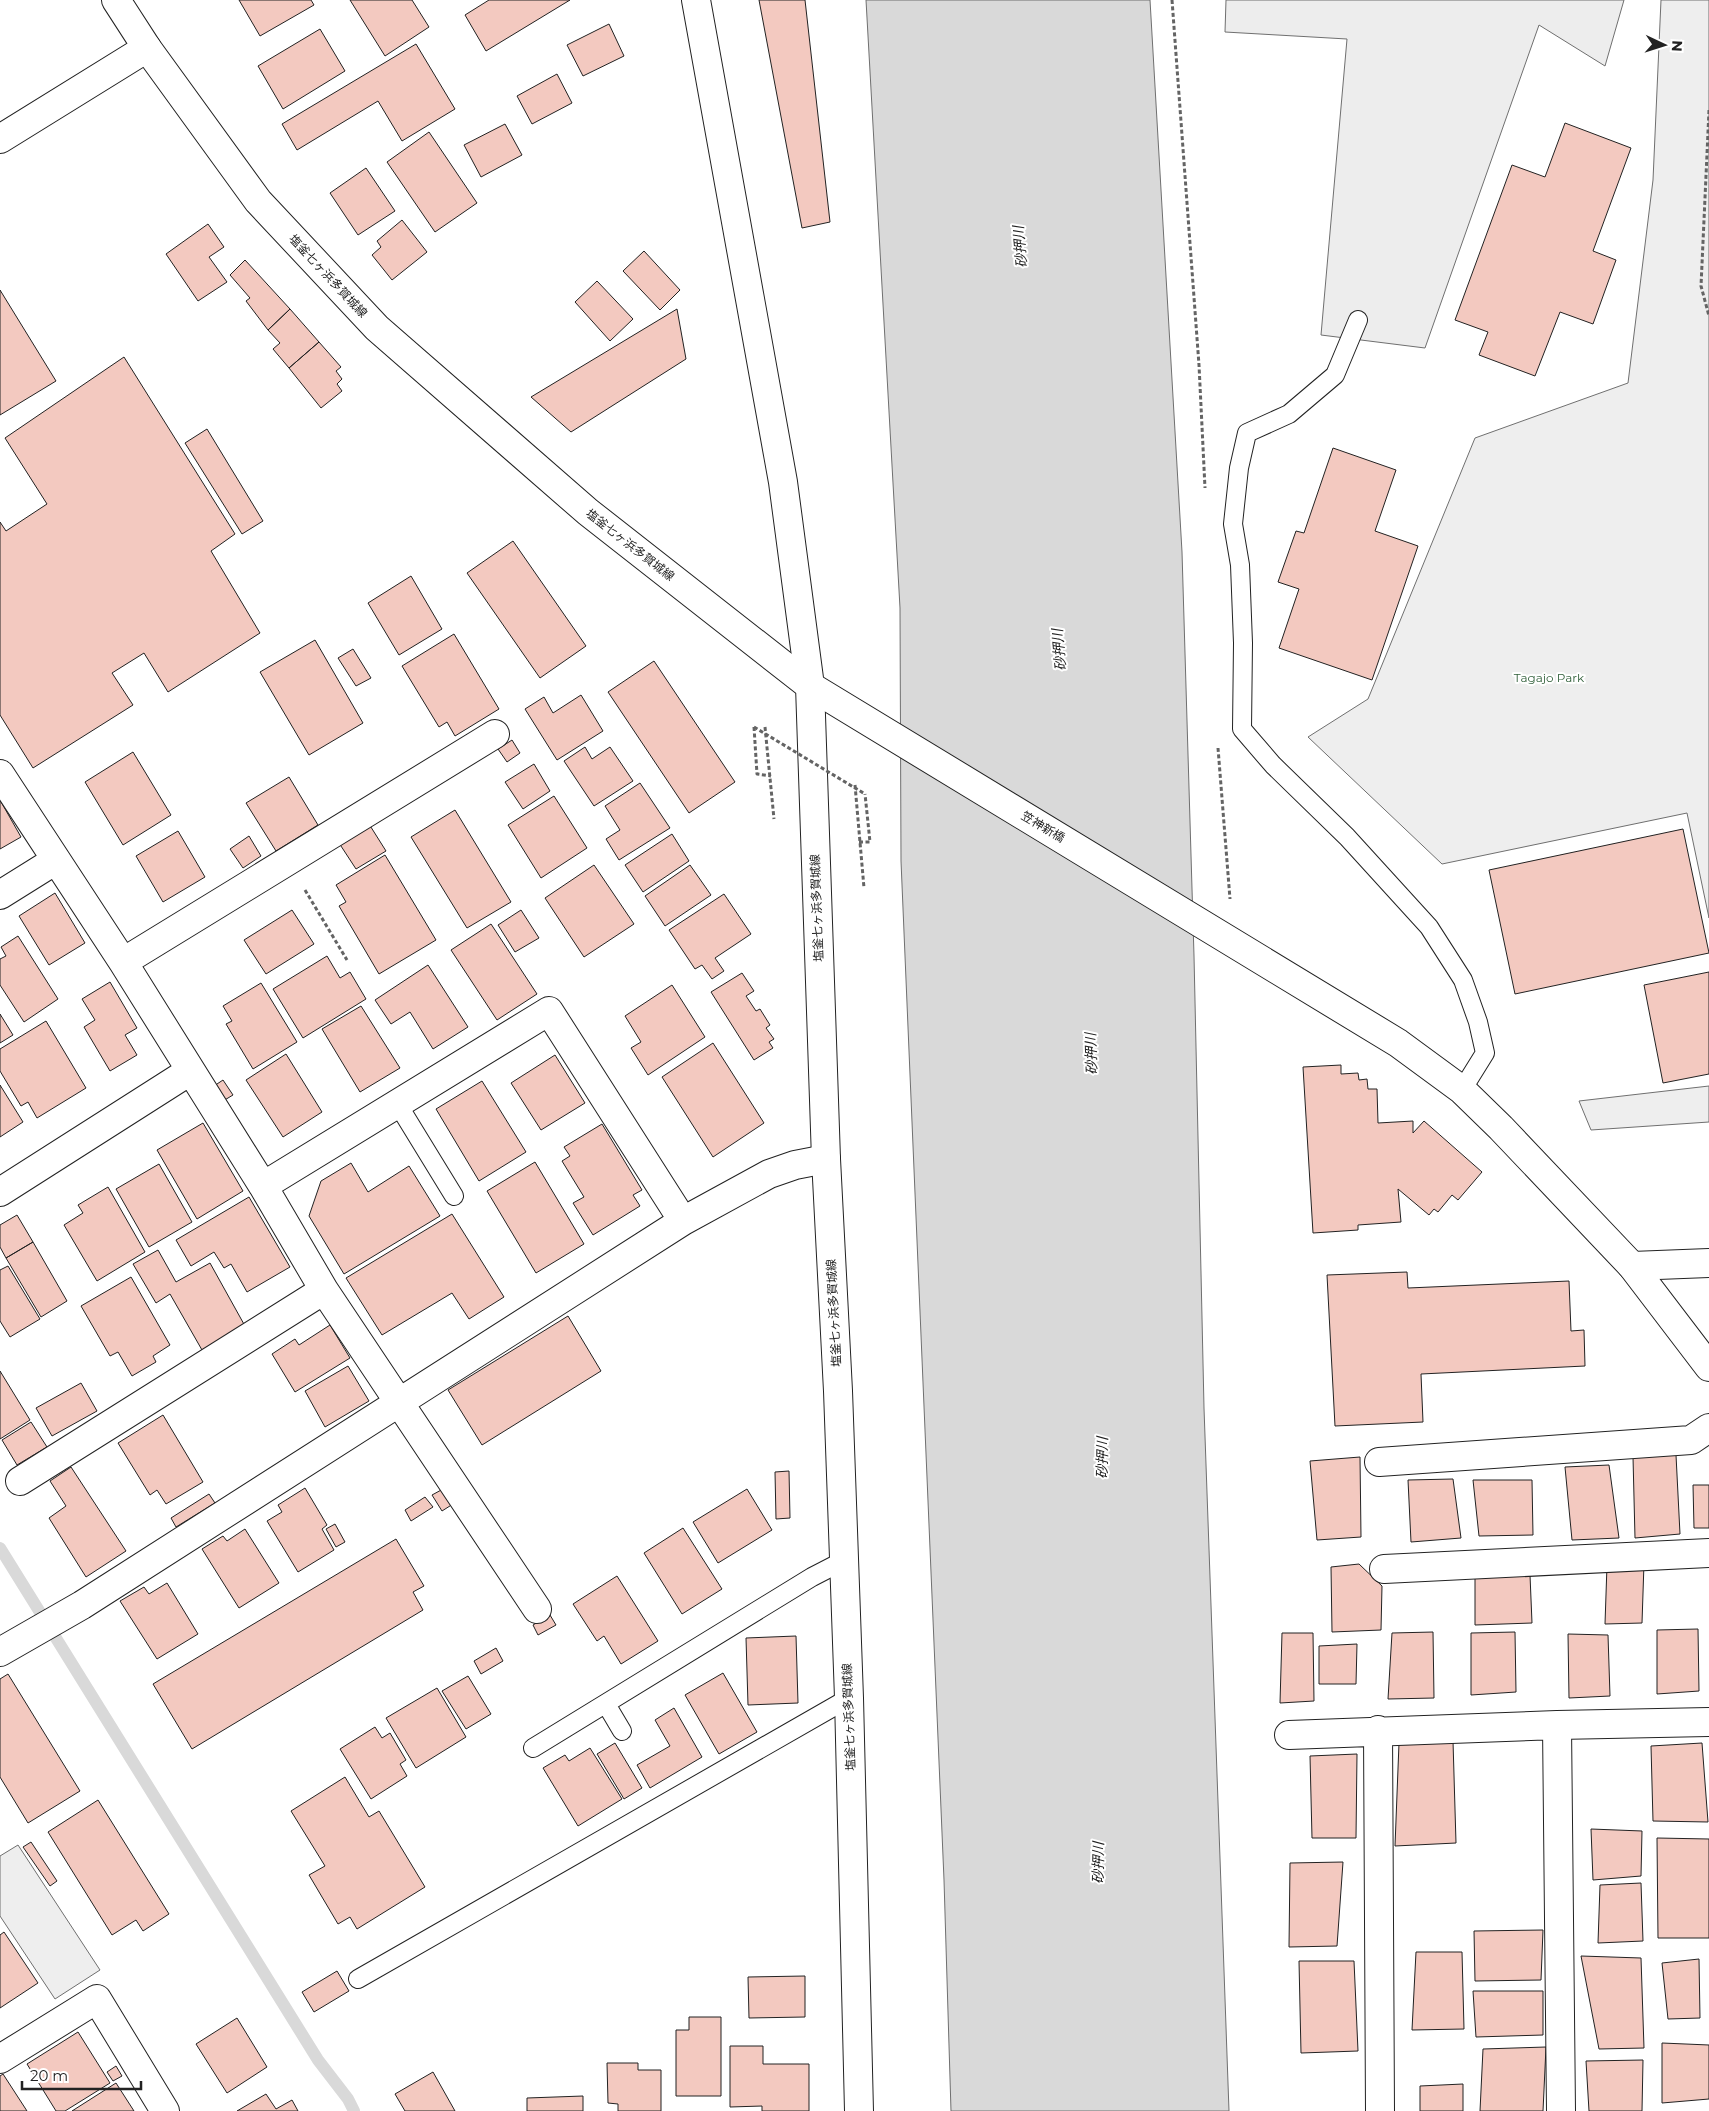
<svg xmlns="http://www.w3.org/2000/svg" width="1709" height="2111" font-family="Montserrat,'Noto Sans JP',sans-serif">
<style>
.green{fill:#eee;stroke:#6f6f6f}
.parking{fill:#ededed;stroke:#6f6f6f}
.water{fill:#d9d9d9;stroke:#6f6f6f}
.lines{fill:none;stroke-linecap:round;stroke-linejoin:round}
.stream{stroke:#d9d9d9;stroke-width:12}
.building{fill:#f3c9c0;stroke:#222}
.lane-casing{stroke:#222;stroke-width:20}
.street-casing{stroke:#222;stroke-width:30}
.secondary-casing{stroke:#222;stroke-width:30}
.primary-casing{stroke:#222;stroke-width:30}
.path{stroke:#646464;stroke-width:3;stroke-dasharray:4 2.5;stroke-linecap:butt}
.lane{stroke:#fff;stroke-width:18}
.street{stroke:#fff;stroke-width:28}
.secondary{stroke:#fff;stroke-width:28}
.primary{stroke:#fff;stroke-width:28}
.path-bridge{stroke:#646464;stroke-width:3;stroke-dasharray:4 2.5;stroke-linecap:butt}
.labels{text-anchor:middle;stroke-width:4;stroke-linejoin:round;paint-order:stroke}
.street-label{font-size:12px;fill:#222;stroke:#fff}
.park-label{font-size:12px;fill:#2f5e38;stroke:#fff}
.water-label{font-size:14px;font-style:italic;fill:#222;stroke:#fff}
</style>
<rect width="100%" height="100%" fill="#fff"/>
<path class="green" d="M1661 0H1709V918L1687 813 1442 864 1308 737 1368 699 1475 438 1628 383 1653 180Z
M1709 1086V1122L1591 1130 1579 1101Z
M18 1845 100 1970 55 1999 0 1916V1856Z"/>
<path class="parking" d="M1226 0H1624L1605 66 1539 25 1425 348 1321 335 1347 39 1225 32Z"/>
<path class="water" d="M866 0H1150L1182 552 1194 956 1204 1408 1229 2111H951L944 1880 901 861 900 608Z"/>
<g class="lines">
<path class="stream" d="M0 1548 318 2060 348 2099 354 2111"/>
</g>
<path class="building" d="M239 0H311L314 5 260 36Z
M350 0H412L429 27 385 56Z
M489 0H570L486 51 465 15Z
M759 0H805L830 222 802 228Z
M609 24 624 56 583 76 567 45Z
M320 29 345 71 283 109 258 66Z
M416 44 455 109 402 141 378 101 297 150 282 124Z
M557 74 572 103 532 124 517 96Z
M1565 123 1631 148 1593 251 1616 260 1593 324 1560 312 1535 376 1479 355 1488 332 1455 320 1512 165 1545 177Z
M505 124 522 155 481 177 464 145Z
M429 132 477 203 435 232 387 162Z
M366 168 395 211 358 235 330 193Z
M402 220 427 252 392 280 372 255 381 247 377 241Z
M208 224 224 247 209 257 227 282 198 301 166 254Z
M644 251 680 290 660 310 623 271Z
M245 260 290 309 268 330 246 301 250 298 230 275Z
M597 281 633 319 610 341 575 302Z
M0 290 56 381 0 415Z
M290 309 319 342 289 368 273 349 280 343 268 330Z
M677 309 686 359 571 432 531 397Z
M319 342 341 367 336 371 342 379 337 384 342 391 321 408 289 368Z
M124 357 235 534 211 551 260 633 168 692 144 653 112 673 133 705 33 768 0 715V522L6 531 47 504 5 438Z
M207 429 263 521 242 534 185 443Z
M1333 448 1396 470 1375 531 1418 546 1372 680 1279 648 1299 589 1278 582 1296 531 1304 533Z
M513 541 586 646 540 678 467 573Z
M411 576 442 629 399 655 368 603Z
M454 634 499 709 455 736 447 722 439 727 402 666Z
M315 640 363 723 309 755 260 672Z
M353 649 371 678 356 686 338 658Z
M654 661 735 782 689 813 608 692Z
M581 695 603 731 557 760 525 709 544 697 553 713Z
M512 740 520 753 507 762 498 749Z
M585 747 592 759 610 747 633 781 594 806 564 761Z
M133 752 171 815 123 845 85 782Z
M534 764 550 791 523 809 505 782Z
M289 777 318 825 276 851 246 803Z
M640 783 670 828 619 860 606 839 620 830 605 806Z
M554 796 587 848 541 878 508 825Z
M0 800 21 837 0 849Z
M455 810 511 902 467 928 411 837Z
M369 824 386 851 356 869 339 843Z
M1683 829 1709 953 1515 994 1489 870Z
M178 831 205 877 163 902 136 856Z
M672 834 689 861 643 892 625 865Z
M249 836 261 856 243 868 230 849Z
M385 855 436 940 379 974 339 906 346 902 336 885Z
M594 865 634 924 584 957 545 898Z
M690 865 711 895 665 926 645 896Z
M55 893 85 943 49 965 19 916Z
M724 894 751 934 715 958 724 971 712 979 702 965 695 969 669 930Z
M292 910 314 944 266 974 244 940Z
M521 910 539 938 515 952 498 925Z
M491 924 537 994 497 1020 451 950Z
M18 936 58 999 24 1022 0 985V959L6 956 1 947Z
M327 956 340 978 350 972 366 999 303 1038 273 989Z
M428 965 468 1027 433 1049 410 1012 391 1024 375 1000Z
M1709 972V1074L1663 1083 1644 985Z
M742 973 754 991 746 996 756 1011 760 1009 770 1025 766 1028 774 1039 769 1042 773 1048 754 1060 711 992Z
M110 982 137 1028 125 1035 137 1055 110 1071 84 1027 95 1020 82 999Z
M261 983 297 1042 253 1069 226 1024 232 1021 223 1006Z
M672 985 705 1037 648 1075 631 1048 641 1042 625 1016Z
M361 1006 400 1068 360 1092 322 1029Z
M0 1014 13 1035 0 1043Z
M46 1021 86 1088 37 1118 28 1102 21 1106 0 1071V1049Z
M713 1043 764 1123 713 1157 662 1077Z
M286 1054 322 1112 283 1137 246 1080Z
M555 1055 585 1103 541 1130 511 1083Z
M1341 1065V1074L1358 1073 1359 1080 1367 1079 1368 1089H1377L1378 1123 1413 1121V1133L1424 1121 1482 1172 1458 1200 1452 1195 1438 1212 1434 1209 1429 1215 1398 1189 1401 1222 1358 1225V1230L1313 1233 1303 1067Z
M223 1080 233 1095 223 1101 214 1086Z
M482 1081 526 1152 479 1181 436 1109Z
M0 1085 23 1122 0 1137Z
M203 1123 243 1191 197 1219 157 1150Z
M602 1124 642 1190 633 1195 640 1206 593 1235 573 1203 584 1197 562 1161 570 1156 564 1147Z
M535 1162 584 1244 536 1273 487 1191Z
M351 1163 368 1192 409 1166 440 1216 344 1274 309 1216 321 1181Z
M159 1164 192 1222 149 1247 116 1189Z
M108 1187 145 1252 97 1281 64 1225 83 1213 78 1205Z
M249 1197 290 1267 247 1292 231 1264 224 1268 214 1252 191 1266 176 1240Z
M452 1214 504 1297 469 1319 452 1293 382 1335 346 1278Z
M17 1215 33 1242 6 1258 0 1247V1225Z
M33 1242 67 1301 41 1317 6 1258Z
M158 1250 176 1282 210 1263 245 1326 202 1350 170 1294 156 1303 133 1264Z
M8 1266 40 1319 10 1337 0 1321V1270Z
M1407 1272 1408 1288 1569 1281 1571 1331 1584 1330 1585 1366 1421 1374 1423 1422 1335 1426 1327 1275Z
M131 1277 170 1345 153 1356 156 1362 132 1376 118 1352 110 1356 81 1306Z
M568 1316 601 1371 482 1445 448 1390Z
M330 1325 350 1358 295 1392 272 1354 295 1339 299 1345Z
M348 1366 369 1401 325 1427 305 1391Z
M0 1371 30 1420 0 1439Z
M81 1383 97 1411 52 1436 36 1408Z
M163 1415 203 1482 166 1504 157 1490 150 1495 118 1443Z
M31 1422 47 1447 17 1465 2 1440Z
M1676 1455 1680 1534 1635 1538 1633 1457Z
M1360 1457 1361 1537 1317 1540 1310 1461Z
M1609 1465 1619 1538 1572 1540 1565 1467Z
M71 1467 126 1551 86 1577 49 1518 66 1506 50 1481Z
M789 1471 790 1518 776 1519 775 1472Z
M1453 1479 1461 1538 1411 1542 1408 1480Z
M1473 1480H1532L1533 1535 1479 1536Z
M1693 1485H1709V1528H1694Z
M305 1488 327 1525 322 1529 334 1550 298 1572 267 1521 282 1512 278 1505Z
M443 1489 453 1504 442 1511 432 1495Z
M747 1489 772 1530 718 1563 693 1522Z
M209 1494 215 1503 176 1527 171 1518Z
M425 1497 433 1507 411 1521 405 1510Z
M335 1524 345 1542 336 1547 326 1529Z
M683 1528 722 1589 682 1614 644 1553Z
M245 1529 279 1583 239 1608 202 1549 223 1536 227 1541Z
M396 1539 424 1586 413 1592 423 1610 192 1749 153 1684Z
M1644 1563 1642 1623 1605 1624 1607 1565Z
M1359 1564 1382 1586 1381 1630 1332 1632 1331 1567Z
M1530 1575 1532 1623 1475 1625V1576Z
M617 1576 658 1641 621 1664 604 1636 597 1641 573 1604Z
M167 1583 198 1634 157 1659 120 1601 144 1587 149 1594Z
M550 1615 556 1625 538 1635 533 1625Z
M1698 1629 1699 1691 1657 1694V1630Z
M1433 1632 1434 1698 1388 1699 1392 1633Z
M1515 1632 1516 1692 1471 1695V1633Z
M1282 1633H1313L1314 1701 1280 1703Z
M1568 1634 1608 1635 1610 1696 1569 1698Z
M796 1636 798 1703 748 1705 746 1638Z
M1357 1644 1356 1684H1319V1646Z
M496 1648 503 1661 481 1674 474 1661Z
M723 1673 757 1732 719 1754 685 1695Z
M8 1674 80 1791 28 1823 0 1777V1679Z
M468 1676 491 1714 466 1729 442 1691Z
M437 1688 466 1737 416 1768 386 1718Z
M674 1708 702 1757 650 1788 637 1765 670 1746 655 1720Z
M375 1727 382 1738 390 1733 406 1760 400 1764 407 1776 371 1799 340 1749Z
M1453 1741 1456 1843 1395 1846 1399 1743Z
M615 1743 642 1788 624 1799 597 1754Z
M1702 1743 1708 1822 1653 1821 1651 1746Z
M590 1748 622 1799 578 1826 543 1768 565 1755 569 1761Z
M1357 1754 1356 1838H1312L1310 1756Z
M345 1777 369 1817 379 1811 425 1887 357 1929 350 1917 338 1924 309 1875 325 1866 291 1811Z
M98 1800 169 1914 143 1931 136 1920 112 1935 48 1832Z
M1591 1829 1642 1831 1641 1876 1593 1880Z
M1657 1838 1709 1839V1938H1658Z
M31 1842 57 1881 50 1886 23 1847Z
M1343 1862 1337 1946 1289 1947 1290 1863Z
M1641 1883 1643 1941 1598 1943 1600 1885Z
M1543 1930 1541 1980 1475 1981 1474 1931Z
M4 1932 38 1983 0 2008V1935Z
M1416 1952H1462L1464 2029 1412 2030Z
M1581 1956 1641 1958 1644 2048 1599 2049Z
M1699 1959 1700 2018 1668 2019 1662 1963Z
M1299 1961H1354L1358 2051 1301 2053Z
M337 1971 349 1991 314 2012 302 1992Z
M805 1976V2017L749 2018 748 1977Z
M1473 1991H1543V2035L1476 2037Z
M689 2017H721V2096H676V2030H689Z
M237 2018 267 2067 227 2093 196 2044Z
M78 2032 110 2083 65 2111H56L27 2064Z
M1662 2043 1709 2045V2099L1662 2103Z
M730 2046H763V2064H809V2111H762V2106L730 2107Z
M1546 2047 1543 2111H1480L1483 2049Z
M1643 2060 1642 2111H1589L1586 2061Z
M607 2063H638V2070H661V2111H618V2104L608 2103Z
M116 2066 122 2076 113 2081 107 2072Z
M433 2072 455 2111H405L395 2094Z
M3 2074 27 2111H0V2076Z
M116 2083 134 2111H72Z
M1463 2084V2111H1420V2086Z
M266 2094 276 2109 292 2100 298 2111H237Z
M583 2096V2111H527V2098Z"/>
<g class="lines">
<defs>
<path id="lane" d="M1358 320 1335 375 1289 414 1247 433 1239 468 1233 524 1240 565 1243 643 1242 729 1273 765 1347 837 1429 927 1463 980 1478 1022 1485 1053 1462 1090
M397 1103 454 1196
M606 1704 622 1731
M533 1748 812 1577 843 1561
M358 1979 849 1698"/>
<path id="street" d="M0 139 147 48
M0 774 123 962 263 1186 324 1290 537 1609
M0 895 56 860
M123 962 495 734
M263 1186 549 1011 683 1221
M0 1192 190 1071
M1632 1266 1709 1263
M1379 1462 1691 1440 1709 1428
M20 1481 324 1290
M1384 1569 1709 1553
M0 1652 82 1605 683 1221 769 1174 795 1165 826 1159
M1557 1725 1561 2111
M1378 1730 1380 2111
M1289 1735 1557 1725 1709 1722
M0 2059 97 1999 165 2111"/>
<path id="secondary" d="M696 0 783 482 810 686 1398 1043 1462 1090 1501 1128 1632 1266 1709 1367"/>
<path id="primary" d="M116 0 147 48 258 201 377 328 588 512 810 686 826 1159 838 1391 849 1698 859 2111"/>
</defs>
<use href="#lane" class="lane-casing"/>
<use href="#street" class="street-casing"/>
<use href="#secondary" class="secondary-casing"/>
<use href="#primary" class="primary-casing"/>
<path class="path" d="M1172 0 1199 365 1205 488
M1709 110 1701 286 1709 316
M754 727 757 774 771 776
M765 727 774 819
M1218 748 1230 899
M855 785 864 888
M859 842H870L865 794
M305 890 347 960"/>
<use href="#lane" class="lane"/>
<use href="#street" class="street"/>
<use href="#secondary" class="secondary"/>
<use href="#primary" class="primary"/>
<path class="path-bridge" d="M754 727 865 794"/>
</g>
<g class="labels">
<g class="street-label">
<text transform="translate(328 276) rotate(47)" y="4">塩釜七ヶ浜多賀城線</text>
<text transform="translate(630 545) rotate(38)" y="4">塩釜七ヶ浜多賀城線</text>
<text transform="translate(1043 827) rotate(31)" y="4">笠神新橋</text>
<text transform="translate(817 908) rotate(-92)" y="4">塩釜七ヶ浜多賀城線</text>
<text transform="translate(834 1313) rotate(-93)" y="4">塩釜七ヶ浜多賀城線</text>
<text transform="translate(849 1717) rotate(-92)" y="4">塩釜七ヶ浜多賀城線</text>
</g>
<g class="park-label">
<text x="1549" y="682">Tagajo Park</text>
</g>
<g class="water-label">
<text transform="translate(1020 247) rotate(-95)" y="5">砂押川</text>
<text transform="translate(1059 650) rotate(-95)" y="5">砂押川</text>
<text transform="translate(1091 1054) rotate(-92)" y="5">砂押川</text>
<text transform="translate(1102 1458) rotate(-89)" y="5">砂押川</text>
<text transform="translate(1098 1863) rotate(-89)" y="5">砂押川</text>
</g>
</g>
<g transform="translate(1664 45) rotate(94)" stroke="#ffffff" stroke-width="4" paint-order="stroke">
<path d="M0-4L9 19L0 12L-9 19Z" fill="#222222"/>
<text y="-8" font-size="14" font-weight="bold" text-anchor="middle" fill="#222222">N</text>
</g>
<path d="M22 2081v8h119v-8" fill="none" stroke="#222222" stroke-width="2.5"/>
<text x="30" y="2081" font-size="15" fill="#222222" stroke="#ffffff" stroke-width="4" paint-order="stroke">20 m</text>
</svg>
